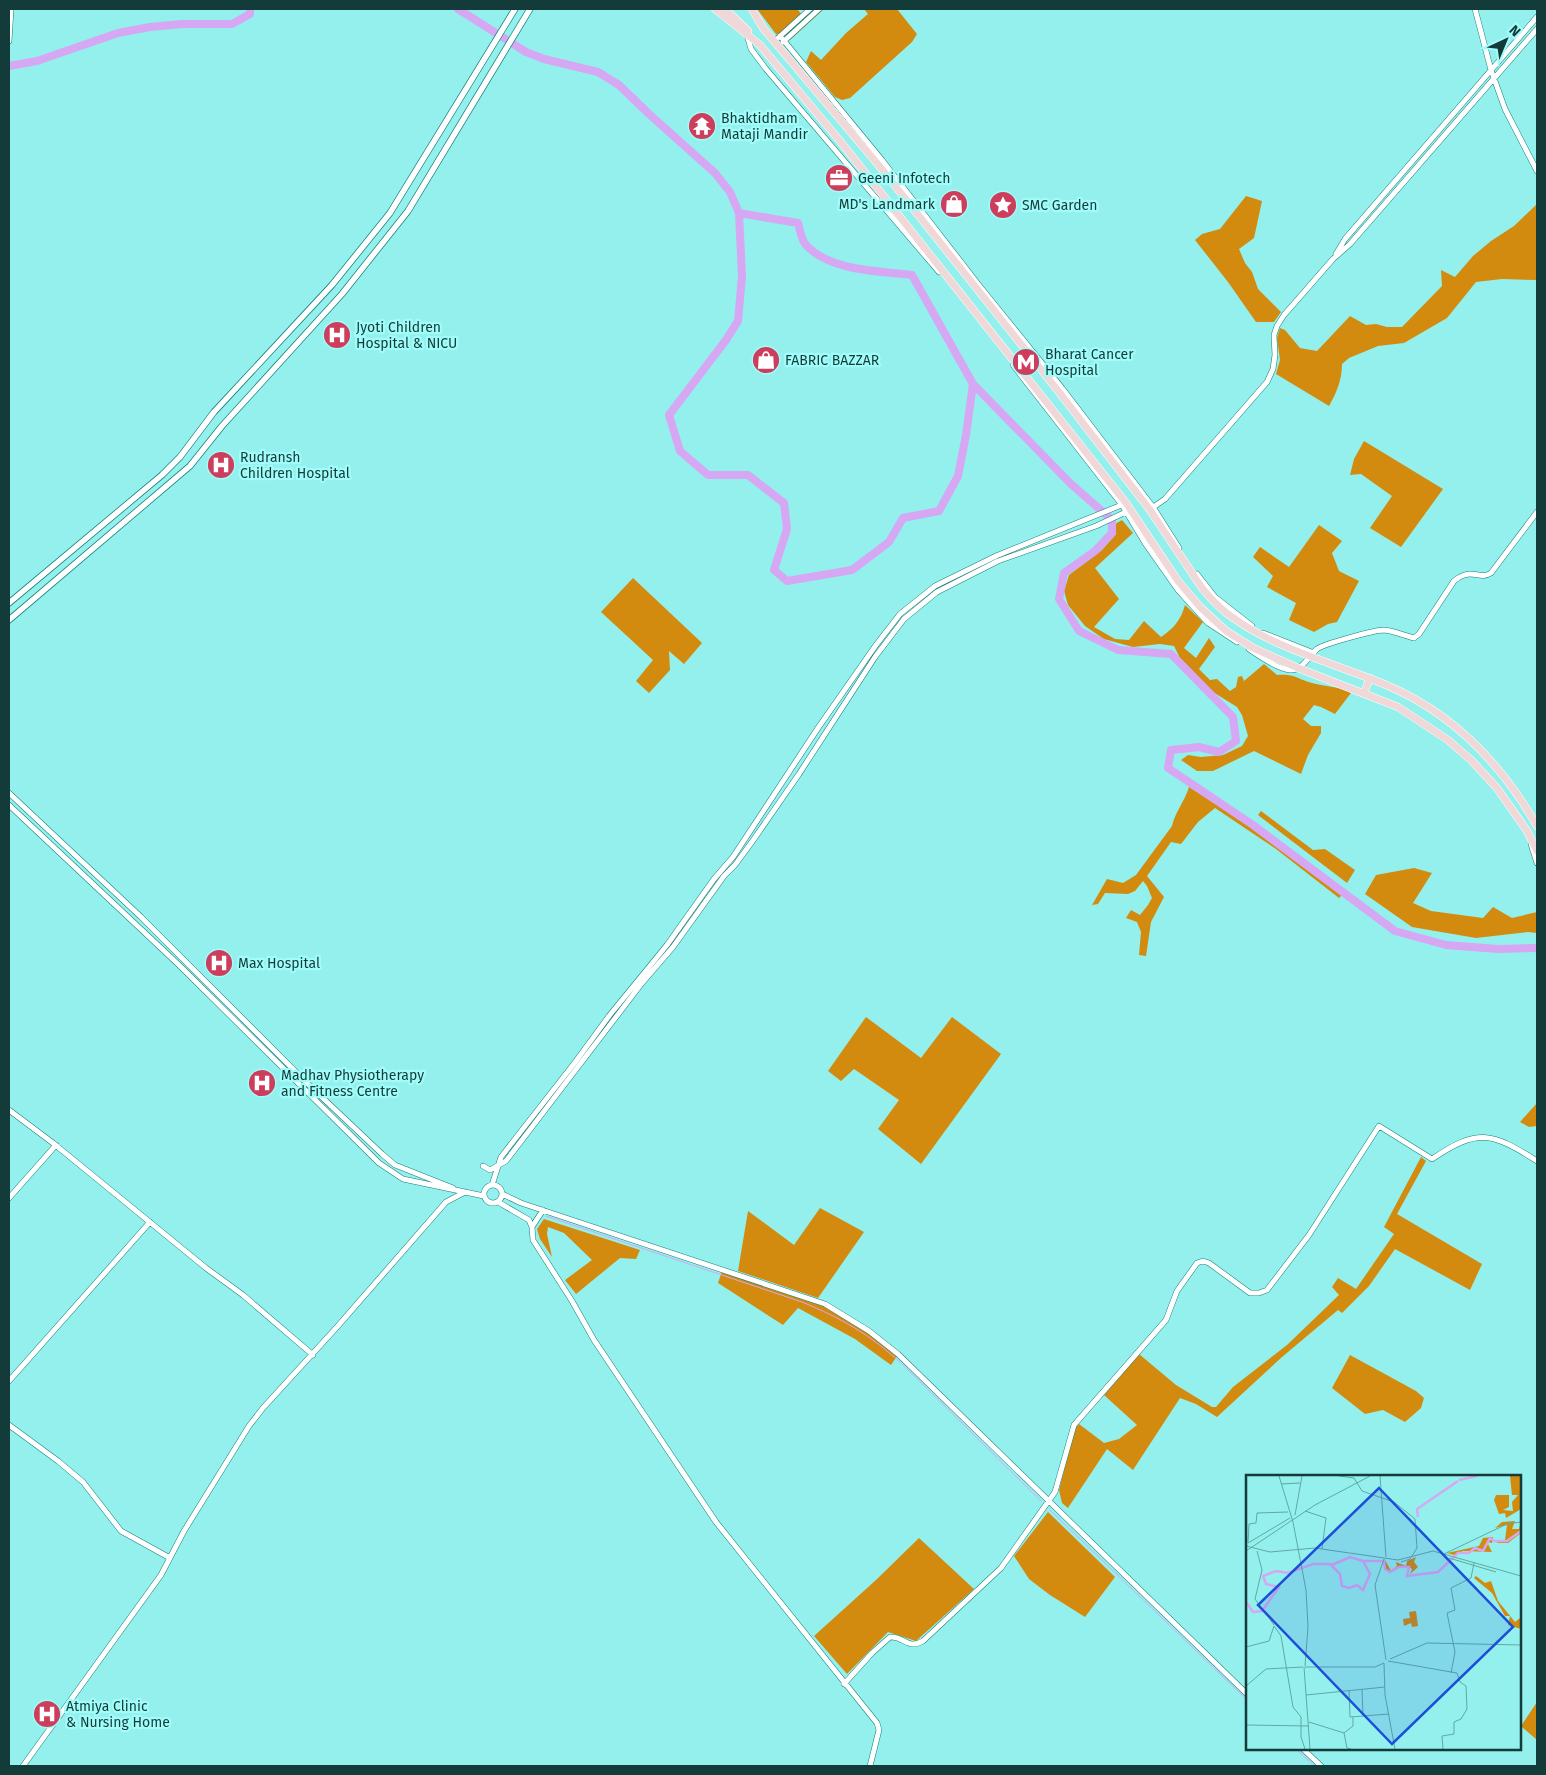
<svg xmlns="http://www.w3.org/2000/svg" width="1546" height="1775" font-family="'Fira Sans',sans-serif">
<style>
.forest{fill:#d28b0e}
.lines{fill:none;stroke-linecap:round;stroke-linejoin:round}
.stream{stroke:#d6a7f3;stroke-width:1}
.river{stroke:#d6a7f3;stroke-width:8}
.tertiary-casing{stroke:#16807d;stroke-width:6}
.secondary-casing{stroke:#16807d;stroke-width:7}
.trunk-casing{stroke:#fff;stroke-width:8}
.tertiary{stroke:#fff;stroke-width:5}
.secondary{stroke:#fff;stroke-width:5.5}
.trunk{stroke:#f0d7d8;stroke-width:7}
.labels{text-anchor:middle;stroke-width:4.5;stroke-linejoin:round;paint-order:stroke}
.poi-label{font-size:14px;fill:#133b3a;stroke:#a1fdfa;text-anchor:start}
.inset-river{fill:none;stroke:#d6a7f3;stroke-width:2.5}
.inset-road{fill:none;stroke:#60a8a5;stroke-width:1}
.view{fill:#1d4ed8;fill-opacity:0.15;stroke:#1d4ed8;stroke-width:2.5}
.inset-edge{fill:none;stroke:#133b3a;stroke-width:2.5}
</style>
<rect width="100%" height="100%" fill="#94f0ec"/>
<path class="forest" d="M757 9H797L804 17 812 9H824L790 40 776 34Z
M864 9H897L917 34 912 42 850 98 842 100 835 97 806 62 811 51 821 60 846 33 868 14Z
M1246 196 1262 201 1254 238 1239 249 1245 263 1252 272 1258 289 1281 312 1274 322H1256L1228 282 1195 240 1202 234 1220 229Z
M1537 204V280L1502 279 1476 282 1447 318 1404 343 1378 346 1349 358 1342 364C1342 379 1337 392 1329 406L1276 374 1280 360 1277 338 1280 328 1285 330 1300 348 1317 351 1350 316 1366 325 1376 324 1387 327H1402L1442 286 1441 270 1455 277 1473 256 1491 241 1514 226Z
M1364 441 1443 489 1401 547 1370 528 1392 496 1361 474 1350 475 1354 459Z
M1122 520 1133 533 1095 568 1119 599 1094 627 1115 639 1129 640 1144 621 1161 637C1174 628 1181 620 1185 605L1203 622 1184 648 1196 658 1209 638 1215 647 1199 669 1210 680 1217 679 1230 691 1236 687 1238 677 1242 676 1244 681 1264 664 1277 675C1297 674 1296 679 1312 683 1326 687 1339 686 1351 693L1335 714 1321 707 1314 705 1303 719 1311 726H1321V733L1308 755 1301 774 1254 751 1213 771H1197L1181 760 1188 755 1201 757 1223 755 1242 746 1248 736 1242 715 1237 707 1213 692 1180 658 1174 646 1160 644 1133 647 1104 639 1085 626 1068 605 1064 591 1069 575 1102 550 1116 534 1115 524Z
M1319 525 1342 541 1332 553 1339 571 1359 581 1337 622 1328 624 1314 632 1289 620 1296 603 1267 587 1273 576 1253 557 1260 547 1289 567Z
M633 578 702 643 684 664 669 651 670 670 649 693 636 681 653 660 601 612Z
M1189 787 1264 835 1342 895 1339 898 1276 849 1215 808 1198 822 1181 844 1171 842 1147 876 1164 897 1151 922 1146 956 1139 955 1141 932 1137 922 1126 918 1131 910 1140 915 1148 905 1152 898 1147 886 1143 881 1135 891 1128 894 1105 893 1098 904 1092 905 1107 879 1123 883 1136 875 1172 826C1175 812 1185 801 1189 787Z
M1261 811 1313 850 1325 849 1355 870 1347 883 1258 815Z
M1414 868 1432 873 1413 903 1431 911 1483 918 1493 907 1512 918 1537 912V933L1528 932 1476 938 1412 927 1365 894 1376 875Z
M866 1017 921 1058 952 1017 1001 1054 921 1164 878 1129 899 1100 854 1069 841 1081 828 1071Z
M1537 1103V1126L1529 1127 1520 1122Z
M1421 1157 1426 1161 1397 1214 1482 1264 1470 1290 1395 1249 1369 1286 1342 1313 1338 1310 1282 1357 1217 1417 1196 1404 1180 1398 1133 1470 1107 1449 1068 1508 1062 1503 1059 1490 1074 1430 1079 1424 1104 1443 1119 1439 1137 1425 1104 1395 1139 1354 1176 1385 1212 1407H1216L1233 1387 1287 1345 1339 1295 1332 1287 1338 1278 1356 1289 1394 1234 1384 1227Z
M820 1208 864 1232 818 1298 738 1271 748 1211 794 1245Z
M544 1219 640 1250 636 1259 620 1258 576 1294 565 1280 592 1260 564 1233 548 1227 547 1234 552 1257 540 1239 537 1229Z
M722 1271 824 1305 867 1332 897 1356 891 1365 855 1339 798 1308 783 1325 718 1283Z
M1350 1355 1416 1391 1424 1398 1421 1408 1405 1422 1383 1410 1365 1414 1332 1388Z
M1048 1512 1115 1577 1085 1617 1050 1595 1029 1579 1014 1556Z
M919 1538 974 1589 916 1641 888 1632 847 1674 814 1636 876 1580Z
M1537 1702V1740L1521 1726Z"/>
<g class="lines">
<path class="stream" d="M546 1216 802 1302C843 1319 869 1334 902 1364L1041 1501
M1050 1510 1247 1700
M1296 1749 1314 1766"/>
<path class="river" d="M458 9 526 52 544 59 598 72 619 85 649 114 715 173 730 192 739 213 742 276 738 321 726 340 669 415 680 451 708 475H748L784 503 787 529 774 570 787 581 852 570 889 542 903 518 939 511 958 476 966 435 973 384 1071 484 1112 520V533L1095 551 1064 573 1059 599 1079 631 1118 650 1171 654 1233 717 1236 741 1219 752 1199 747 1171 750 1168 768 1253 825 1395 931 1446 945 1498 949 1537 948
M9 66 37 61 118 33 150 27 182 24H232L250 14V9
M739 213 798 223C800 229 801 240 806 245 830 271 878 271 912 275L973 384"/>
<defs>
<path id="tertiary" d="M1475 9 1491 70 1505 109 1537 171
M747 35 751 49 766 69 939 272
M780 36 882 160 978 284 1062 388 1153 507 1179 548
M778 38 810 9
M9 41 11 9
M783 42 819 9
M1336 254 1345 239 1537 17
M1013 365 1122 505 1145 543 1178 590 1208 623 1237 642
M1152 508 1165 499 1267 382 1273 369 1275 355 1274 335 1277 326 1284 315 1333 259 1350 244 1537 29
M1197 574 1215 597 1252 626
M1263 633 1314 653
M1249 649C1259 656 1278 669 1290 670 1302 671 1309 656 1317 649 1324 644 1374 630 1384 630 1394 631 1403 635 1414 638L1419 634 1454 581C1459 577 1464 574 1470 574 1478 574 1483 578 1491 573L1537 512
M9 793 141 917 308 1084 382 1154 395 1165 453 1188
M9 805 179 965 379 1163 403 1179 484 1196
M1531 844 1537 863
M9 1110 53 1143 206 1268 243 1295 313 1355
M483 1166 490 1170 506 1161 642 983 673 947 724 876 735 865 754 839 799 774 875 657 904 619 937 592 998 561 1096 526 1128 511
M484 1194a9 9 0 1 1 18 0a9 9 0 1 1-18 0Z
M492 1185 501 1157 576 1061 609 1016 667 945 714 879 733 857 818 728 876 645 900 614 935 586 996 556 1124 504
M502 1194 521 1203 825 1304 869 1331 898 1354 1247 1694
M9 1198 56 1145
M498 1202 529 1220 532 1227 533 1240 572 1301 594 1340 716 1522 877 1723 879 1730 870 1766
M532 1227 543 1210
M9 1381 150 1222
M9 1425 58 1461 83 1482 121 1531 170 1558
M844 1684 872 1653 890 1637C904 1636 907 1650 923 1641L1001 1568 1055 1492 1074 1425 1166 1320 1177 1291 1197 1263 1203 1261 1209 1263 1250 1293H1259L1267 1290 1309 1235 1379 1126 1432 1159C1478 1128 1491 1132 1537 1161
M1303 1749 1321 1766
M23 1766 161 1575 184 1531 249 1426 263 1408 337 1327 446 1202 465 1192"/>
<path id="secondary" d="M9 603 162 475 180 457 214 412 332 285 390 213 515 9
M9 620 190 466 222 426 342 294 408 211 530 9"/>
<path id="trunk" d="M715 9 760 45 840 141 1126 503 1178 581 1200 607 1226 631 1253 648 1298 668 1398 707 1448 740 1471 760 1497 788 1527 831 1537 851
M725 9 748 31
M752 9 763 28 881 168 1059 392 1150 510 1202 588C1211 599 1222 611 1235 619 1277 649 1336 664 1384 684 1452 712 1501 763 1537 826
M1364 693 1370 678"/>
</defs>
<use href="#tertiary" class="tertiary-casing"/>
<use href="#secondary" class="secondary-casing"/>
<use href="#trunk" class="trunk-casing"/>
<use href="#tertiary" class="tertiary"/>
<use href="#secondary" class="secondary"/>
<use href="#trunk" class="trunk"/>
</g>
<defs>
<symbol id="temple-disc" viewBox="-11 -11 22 22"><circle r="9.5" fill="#cd3d5c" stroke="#a1fdfa"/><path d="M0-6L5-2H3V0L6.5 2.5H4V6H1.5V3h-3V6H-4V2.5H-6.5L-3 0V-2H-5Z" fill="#fff"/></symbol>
<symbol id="office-disc" viewBox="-11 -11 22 22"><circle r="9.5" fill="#cd3d5c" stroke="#a1fdfa"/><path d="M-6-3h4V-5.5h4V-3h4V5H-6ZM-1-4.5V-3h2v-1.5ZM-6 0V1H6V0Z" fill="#fff"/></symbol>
<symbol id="shop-disc" viewBox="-11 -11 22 22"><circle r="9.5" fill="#cd3d5c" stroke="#a1fdfa"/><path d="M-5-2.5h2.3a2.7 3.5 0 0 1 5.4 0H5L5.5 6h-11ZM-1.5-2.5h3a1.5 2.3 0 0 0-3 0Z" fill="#fff"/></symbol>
<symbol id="sight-disc" viewBox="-11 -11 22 22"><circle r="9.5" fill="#cd3d5c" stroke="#a1fdfa"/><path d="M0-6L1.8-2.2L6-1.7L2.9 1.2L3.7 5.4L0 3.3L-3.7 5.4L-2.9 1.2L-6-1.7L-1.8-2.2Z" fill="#fff"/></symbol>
<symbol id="hospital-disc" viewBox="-11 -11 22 22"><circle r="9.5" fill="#cd3d5c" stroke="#a1fdfa"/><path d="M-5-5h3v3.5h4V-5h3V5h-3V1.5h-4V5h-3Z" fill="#fff"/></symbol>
<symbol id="metro-disc" viewBox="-11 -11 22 22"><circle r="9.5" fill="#cd3d5c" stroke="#a1fdfa"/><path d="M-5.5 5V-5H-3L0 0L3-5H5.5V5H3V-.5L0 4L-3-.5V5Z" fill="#fff"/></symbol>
</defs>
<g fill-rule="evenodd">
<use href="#temple-disc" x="686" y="110" width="32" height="32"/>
<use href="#office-disc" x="823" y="162" width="32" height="32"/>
<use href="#shop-disc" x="938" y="188" width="32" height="32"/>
<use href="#sight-disc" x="987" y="189" width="32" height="32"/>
<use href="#hospital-disc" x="321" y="319" width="32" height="32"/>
<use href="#shop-disc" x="750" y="344" width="32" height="32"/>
<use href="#metro-disc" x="1010" y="346" width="32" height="32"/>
<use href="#hospital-disc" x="205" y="449" width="32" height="32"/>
<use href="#hospital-disc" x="203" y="947" width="32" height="32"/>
<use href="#hospital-disc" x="246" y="1067" width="32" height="32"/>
<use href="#hospital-disc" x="31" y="1698" width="32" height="32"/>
</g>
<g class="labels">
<g class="poi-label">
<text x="721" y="123">Bhaktidham<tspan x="721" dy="16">Mataji Mandir</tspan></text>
<text x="858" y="183">Geeni Infotech</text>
<text x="935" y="209" text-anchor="end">MD's Landmark</text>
<text x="1022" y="210">SMC Garden</text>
<text x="356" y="332">Jyoti Children<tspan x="356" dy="16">Hospital &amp; NICU</tspan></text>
<text x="1045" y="359">Bharat Cancer<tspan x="1045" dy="16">Hospital</tspan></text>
<text x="785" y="365">FABRIC BAZZAR</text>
<text x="240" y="462">Rudransh<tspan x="240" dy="16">Children Hospital</tspan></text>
<text x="238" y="968">Max Hospital</text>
<text x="281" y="1080">Madhav Physiotherapy<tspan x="281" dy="16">and Fitness Centre</tspan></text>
<text x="66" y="1711">Atmiya Clinic<tspan x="66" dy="16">&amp; Nursing Home</tspan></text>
</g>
</g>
<g transform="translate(1246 1475)">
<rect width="275" height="275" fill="#94f0ec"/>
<path d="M264 1H275V34L260 43 259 38 253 39 248 25 250 20H263V32L257 35 267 36 266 27 272 20H266ZM269 46 266 54H273L274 50 275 58 262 68H250L259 65 261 50 249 53 256 47ZM247 62 246 68 241 67 246 77 217 76 208 80 201 78 233 71 237 63ZM170 82 168 87 172 92 164 99 166 94 162 91H153L149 94 144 97 139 94V85L145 96 151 91 150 87 160 91 161 86ZM230 101 239 108 245 106 252 126 269 147 274 143 275 135V154L262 150 264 141H259L246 118 228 103ZM170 136 172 151 166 152 165 148 158 151 157 144 164 143 163 137Z" fill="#d28b0e"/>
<path class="inset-river" d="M213 5 231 1M172 42 171 34 212 6M86 90 104 82 117 86M0 127 7 137 16 136 33 112 20 109 17 101 30 96 42 98 67 89H84L94 99 96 111 103 113 111 110 117 115 124 99 117 86H138L139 94 144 97 153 92H163L161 101 192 97 212 78H223L229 73 237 76 244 63 248 66H261L275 56"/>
<path class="inset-road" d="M33 1 47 47 60 115 62 152 59 191M93 1 108 3 116 16 148 27 169 44 171 73 164 84 155 87M134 1 140 82M35 9 54 8M59 36 80 43 76 74M49 40 56 1M3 49 10 48 11 38 42 37M2 68 44 43M2 68 3 49M0 71 24 77 69 73 152 85 187 76 275 101M0 76 69 30 124 1M11 76 16 95 9 124 28 150M198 79 261 49 275 47M203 83 250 97M138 84 129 110 140 185M28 151 35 161 47 232 55 242M0 172 23 166 28 151M144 184 181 168 275 170M142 186 211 198 214 207 220 211 221 234 215 244 208 247V259L196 261 197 274M138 188 139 220 149 274M58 192 64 274M59 192H129L138 188M205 198 209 177 201 138 209 135 205 113 225 103 228 88M0 211 20 194 57 192M116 214 117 241M103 215 104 242 143 239M60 220 139 212M55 242V262L59 274M63 247 98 258 107 251V242M0 250 63 251M98 258 101 273 105 274"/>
<path class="view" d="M133 13 267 152 146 269 12 130Z"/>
<rect width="275" height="275" class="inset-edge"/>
</g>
<rect width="1546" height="1775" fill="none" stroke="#133b3a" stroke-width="20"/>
<g transform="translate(1506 40) rotate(44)" stroke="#a1fdfa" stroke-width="4" paint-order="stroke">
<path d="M0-4L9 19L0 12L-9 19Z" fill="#133b3a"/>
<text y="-8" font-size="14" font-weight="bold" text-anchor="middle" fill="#133b3a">N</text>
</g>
</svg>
